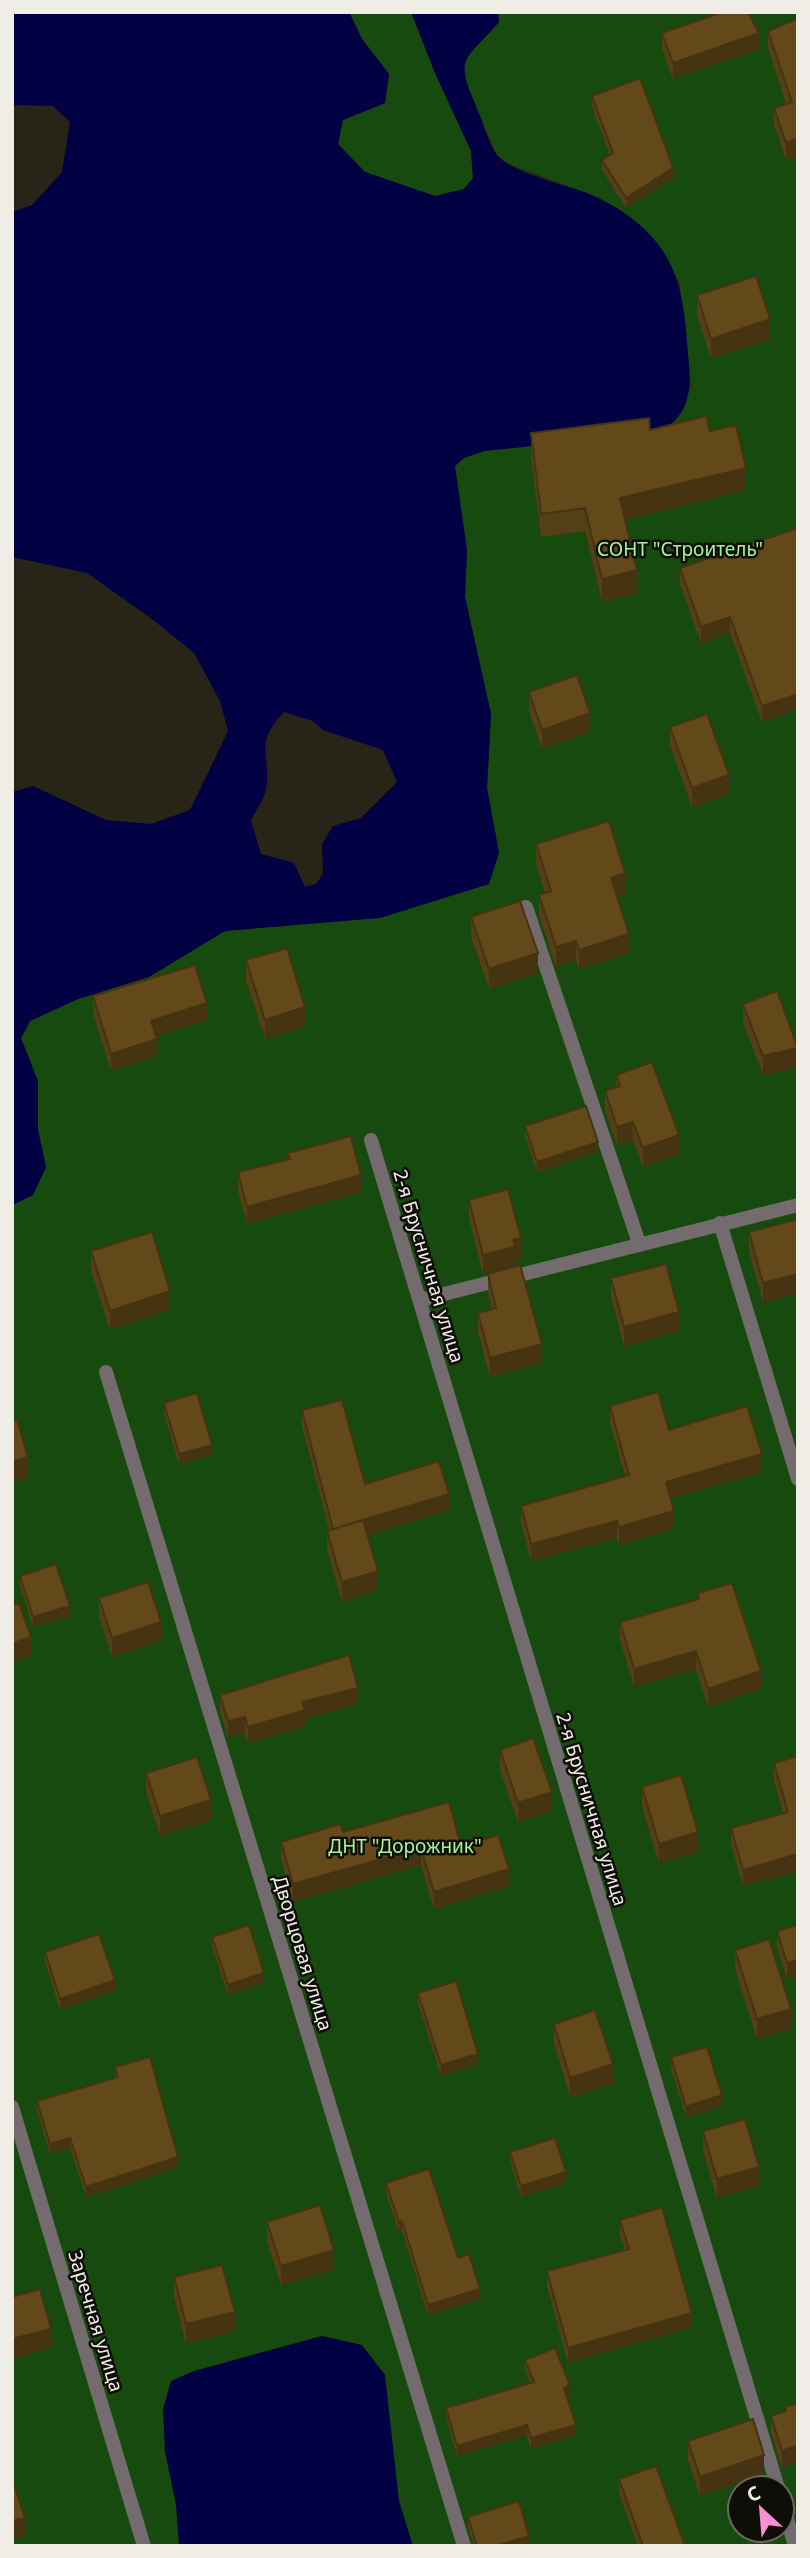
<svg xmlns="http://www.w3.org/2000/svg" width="810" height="2558" font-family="'Noto Sans',sans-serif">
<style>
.green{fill:#164a0e;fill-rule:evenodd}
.water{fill:#000042;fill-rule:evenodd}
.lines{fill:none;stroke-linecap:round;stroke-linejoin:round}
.service{stroke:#736b6d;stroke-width:14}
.minor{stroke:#736b6d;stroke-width:14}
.wall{fill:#553f16}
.shaded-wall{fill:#453312}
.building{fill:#634919;stroke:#453312;stroke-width:2}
.labels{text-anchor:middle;stroke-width:5;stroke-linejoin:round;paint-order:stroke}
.park-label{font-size:19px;fill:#a2f695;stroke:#0f0d08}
.street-label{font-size:19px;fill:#efede5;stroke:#0f0d08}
</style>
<rect width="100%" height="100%" fill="#282418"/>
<path class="green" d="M349 12H411L435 73 471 151 473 178 464 189 435 196 365 172 338 144 343 120 385 103 389 74 362 39Z
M498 12H798V2546H12V1205L33 1195 46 1167 38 1130V1081L21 1038 30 1021 78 999 149 977 225 931 309 922 431 901 489 884 499 853 487 788 491 714 465 596 467 550 455 466 464 458 484 451 656 433 691 387 679 281 590 194 511 165 497 156 462 74 468 53 499 22ZM740 2488H782V2530H740Z"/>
<path class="water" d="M12 12H349L362 39 389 74 385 103 343 120 338 144 365 172 435 196 464 189 473 178 471 151 435 73 411 12H498L499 22C463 64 454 55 478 111 484 124 488 143 497 155 511 173 567 185 589 194 614 204 641 222 657 243 685 277 685 322 689 364 692 395 686 420 656 433L484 451 464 458 455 466 467 550 465 597 491 714 487 788 499 853 489 884 380 918 225 931 149 977 78 999 30 1021 21 1038 38 1081V1130L46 1167 33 1195 12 1205V792L33 786 106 820 151 824 190 810 228 731 220 701 194 653 152 619 87 573 12 557V212L32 205 62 172 70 122 53 106 12 105ZM284 712 313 721 323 730 383 750 397 782 361 818 333 826 322 844 323 874 316 884 305 887 294 863 261 854 251 820C256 811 264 799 266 790 272 756 252 745 284 712Z
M322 2336 362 2345 385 2375 399 2501 413 2546H179L176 2505 165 2452 163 2409 171 2381 194 2371Z"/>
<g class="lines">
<path class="service" d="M526 907 639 1243"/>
<path class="minor" d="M371 1140 778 2488
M720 1223 798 1479
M420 1300 798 1205
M106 1372 464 2546
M12 2107 144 2546
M782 2502 795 2546"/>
</g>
<path class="wall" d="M798 18V156L786 160 774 125V108L786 104 768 48V31Z
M662 33 759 49 673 79 662 49Z
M592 96 673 178 626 208 602 170V160L610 155 592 107Z
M697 295 770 339 711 358 697 315Z
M650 430 710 431 746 490 625 520 637 593 602 602 585 531 541 537 531 456V433Z
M798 528V709L762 722 730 633 701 643 680 584V568Z
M529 692 590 732 542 749 529 711Z
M670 727 729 794 692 807 670 746Z
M536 844 625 893 617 896 629 953 579 969 576 960 556 967 539 915V895L545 893 536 863Z
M471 917 538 973 489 989 471 937Z
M246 960 305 1026 265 1039 246 980Z
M93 996 207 1020 156 1036 157 1056 111 1071 93 1013Z
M743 1004 798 1067 763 1075 743 1023Z
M616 1075 679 1154 643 1167 633 1141 617 1146 605 1110V1091L616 1087Z
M525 1126 598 1152 537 1172 525 1136Z
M288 1153 361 1192 247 1224 238 1190V1172L288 1159Z
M469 1200 521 1258 483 1274 469 1219Z
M798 1219 763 1303 749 1251V1232Z
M91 1251 170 1310 110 1330 91 1271Z
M488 1274 542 1363 490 1377 478 1332V1313L492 1309 488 1293Z
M611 1278 679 1331 624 1346 611 1297Z
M164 1403 212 1455 179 1464 164 1413Z
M610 1406 669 1430 762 1472 670 1498 674 1528 619 1545 617 1538 531 1561 521 1523V1506L625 1476 610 1423Z
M302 1410 365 1484 449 1510 367 1535 378 1590 342 1602 327 1550V1531L329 1530 302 1426Z
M20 1576 70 1616 33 1627 20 1586Z
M698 1593 761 1689 708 1707 696 1669 634 1687 620 1640V1622L698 1599Z
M99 1598 161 1641 112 1657 99 1617Z
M220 1695 358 1704 305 1718V1727L248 1743 245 1733 228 1738 220 1711Z
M500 1750 552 1811 518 1822 500 1770Z
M798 1756V1871L743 1886 731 1845V1828L783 1813 774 1780V1763Z
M146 1773 211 1820 160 1836 146 1792Z
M642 1787 698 1852 659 1863 642 1807Z
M343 1832 461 1846 509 1886 434 1909 421 1865 293 1902 281 1859V1842Z
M798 1925V1976L787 1979 777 1947V1931Z
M212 1937 264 1983 228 1995 212 1947Z
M735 1950 791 2029 757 2039 735 1969Z
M45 1952 115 1991 60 2010 45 1962Z
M418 1993 478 2064 441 2076 418 2003Z
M554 2024 613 2084 570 2097 554 2043Z
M671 2057 722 2106 686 2117 671 2068Z
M115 2067 178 2167 86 2197 70 2148 50 2154 37 2111V2101L115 2078Z
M703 2131 759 2186 717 2198 703 2151Z
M510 2152 566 2183 521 2197 510 2162Z
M386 2183 458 2258 480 2299 428 2315 402 2231 399 2232 386 2193Z
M620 2220 692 2327 568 2363 547 2286V2271L625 2250 620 2235Z
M267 2222 334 2269 281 2286 267 2241Z
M174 2277 235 2331 186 2344 174 2297Z
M525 2360 570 2396 567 2397 576 2435 531 2449 527 2435 457 2456 446 2418V2408L530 2383 525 2370Z
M798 2403V2463L797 2462 782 2468 771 2432V2416L785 2411V2407Z
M688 2441 764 2474 700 2496 688 2460Z
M619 2479 685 2546H638L619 2494Z
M468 2517 529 2546H474L468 2527Z"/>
<path class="shaded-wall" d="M759 33V49L673 79V63Z
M798 139V156L786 160V143Z
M673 168V178L626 208V198Z
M770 319V339L711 358V339Z
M746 468V490L620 521V498Z
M637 570V593L602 602V579Z
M730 617V633L701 643V627Z
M798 694V709L762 722V706Z
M590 713V732L542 749V730Z
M729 775V794L692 807V788Z
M625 873V893L611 897V878Z
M629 934V953L579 969V950Z
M576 941V960L556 967V947Z
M538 953V973L489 989V969Z
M207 1003V1020L151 1038V1021Z
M305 1007V1026L265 1039V1020Z
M157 1039V1056L111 1071V1054Z
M798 1048V1067L763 1075V1056Z
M633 1122V1141L617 1146V1127Z
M679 1135V1154L643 1167V1148Z
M598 1142V1152L537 1172V1162Z
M361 1175V1192L247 1224V1207Z
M521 1238V1258L515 1259V1266L483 1274V1255L513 1240Z
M798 1274V1293L763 1303V1283Z
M170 1291V1310L110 1330V1311Z
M679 1312V1331L624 1346V1327Z
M542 1344V1363L490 1377V1358Z
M212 1445V1455L179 1464V1454Z
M762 1454V1472L666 1500V1482Z
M28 1457V1477L12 1482V1462Z
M449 1494V1510L333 1545V1529Z
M674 1511V1528L619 1545V1527Z
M617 1521V1538L531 1561V1544Z
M378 1571V1590L342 1602V1582Z
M70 1606V1616L33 1627V1617Z
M161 1622V1641L112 1657V1638Z
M31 1637V1656L12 1663V1644Z
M696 1651V1669L634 1687V1669Z
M761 1671V1689L708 1707V1689Z
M358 1688V1704L305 1718V1727L248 1743V1727L302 1702Z
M245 1717V1733L228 1738V1721Z
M552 1792V1811L518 1822V1803Z
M211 1800V1820L160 1836V1816Z
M698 1832V1852L659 1863V1844Z
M421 1848V1865L293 1902V1884Z
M798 1854V1871L743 1886V1870Z
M509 1869V1886L434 1909V1892Z
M798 1960V1976L787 1979V1963Z
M264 1973V1983L228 1995V1985Z
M115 1980V1991L60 2010V1999Z
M791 2009V2029L757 2039V2019Z
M478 2054V2064L441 2076V2065Z
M613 2064V2084L570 2097V2078Z
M722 2095V2106L686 2117V2107Z
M70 2138V2148L50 2154V2144Z
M178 2157V2167L86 2197V2187Z
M759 2167V2186L717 2198V2179Z
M566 2172V2183L521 2197V2186Z
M402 2221V2231L399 2232V2222Z
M334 2250V2269L281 2286V2266Z
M480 2289V2299L428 2315V2305Z
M235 2312V2331L186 2344V2324Z
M692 2313V2327L568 2363V2348Z
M51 2329V2348L12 2359V2339Z
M570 2385V2396L564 2398V2388Z
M527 2425V2435L457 2456V2446Z
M576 2425V2435L531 2449V2438Z
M797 2446V2462L782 2468V2451Z
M764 2455V2474L700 2496V2477Z
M25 2518V2536L12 2540V2521Z
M529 2536V2546H496Z"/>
<path class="building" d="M723 12H748L759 33 673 63 662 33Z
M798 18V139L786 143 774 108 792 102 768 31Z
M640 78 673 168 626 198 602 160 613 153 592 96Z
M756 276 770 319 711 339 697 295Z
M706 416 710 431 736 425 746 468 620 498 637 570 602 579 585 508 541 514 531 433 649 418 650 430Z
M798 528V694L762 706 730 617 701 627 680 568Z
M577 675 590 713 542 730 529 692Z
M707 714 729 775 692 788 670 727Z
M609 821 625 873 611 878 629 934 579 950 576 941 556 947 539 895 551 891 536 844Z
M520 901 538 953 489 969 471 917Z
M287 948 305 1007 265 1020 246 960Z
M195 965 207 1003 151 1021 157 1039 111 1054 93 996Z
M777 991 798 1048 763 1056 743 1004Z
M652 1062 679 1135 643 1148 633 1122 617 1127 605 1091 620 1086 616 1075Z
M586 1106 598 1142 537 1162 525 1126Z
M351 1136 361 1175 247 1207 238 1172 290 1159 288 1153Z
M508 1189 521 1238 513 1240 515 1247 483 1255 469 1200Z
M798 1219V1274L763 1283 749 1232Z
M152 1232 170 1291 110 1311 91 1251Z
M666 1264 679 1312 624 1327 611 1278Z
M520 1265 542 1344 490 1358 478 1313 496 1308 488 1274Z
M658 1392 669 1430 747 1406 762 1454 666 1482 674 1511 619 1527 617 1521 531 1544 521 1506 629 1475 610 1406Z
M197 1393 212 1445 179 1454 164 1403Z
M342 1400 365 1484 439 1461 449 1494 333 1529 302 1410Z
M17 1420 28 1457 12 1462V1421Z
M363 1520 378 1571 342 1582 327 1531Z
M56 1564 70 1606 33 1617 20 1576Z
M148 1582 161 1622 112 1638 99 1598Z
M732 1583 761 1671 708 1689 696 1651 634 1669 620 1622 699 1599 698 1593Z
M19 1603 31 1637 12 1644V1605Z
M349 1655 358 1688 302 1702 305 1710 248 1727 245 1717 228 1721 220 1695Z
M533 1738 552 1792 518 1803 500 1750Z
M798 1756V1854L743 1870 731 1828 788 1812 774 1763Z
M197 1757 211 1800 160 1816 146 1773Z
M681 1775 698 1832 659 1844 642 1787Z
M449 1802 461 1846 498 1835 509 1869 434 1892 421 1848 293 1884 281 1842 340 1824 343 1832Z
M249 1925 264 1973 228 1985 212 1937Z
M798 1925V1960L787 1963 777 1931Z
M99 1934 115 1980 60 1999 45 1952Z
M769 1939 791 2009 757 2019 735 1950Z
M456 1981 478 2054 441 2065 418 1993Z
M595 2010 613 2064 570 2078 554 2024Z
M707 2047 722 2095 686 2107 671 2057Z
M150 2057 178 2157 86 2187 70 2138 50 2144 37 2101 118 2077 115 2067Z
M745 2119 759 2167 717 2179 703 2131Z
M555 2138 566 2172 521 2186 510 2152Z
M429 2169 458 2258 469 2254 480 2289 428 2305 402 2221 399 2222 386 2183Z
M320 2205 334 2250 281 2266 267 2222Z
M662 2207 692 2313 568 2348 547 2271 629 2249 620 2220Z
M222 2265 235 2312 186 2324 174 2277Z
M40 2289 51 2329 12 2339V2297Z
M555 2348 570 2385 564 2388 576 2425 531 2438 527 2425 457 2446 446 2408 534 2382 525 2360Z
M798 2403V2447L797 2446 782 2451 771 2416 786 2411 785 2407Z
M753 2419 764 2455 700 2477 688 2441Z
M656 2466 685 2546H643L619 2479Z
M12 2479 25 2518 12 2521Z
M519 2501 529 2536 496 2546H477L468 2517Z"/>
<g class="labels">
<g class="park-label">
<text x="680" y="556">СОНТ "Строитель"</text>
<text x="405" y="1853">ДНТ "Дорожник"</text>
</g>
<g class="street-label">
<text transform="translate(429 1266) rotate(73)" y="7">2-я Брусничная улица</text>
<text transform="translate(592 1809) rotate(73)" y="7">2-я Брусничная улица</text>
<text transform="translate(303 1953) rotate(73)" y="7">Дворцовая улица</text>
<text transform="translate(96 2321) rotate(73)" y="7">Заречная улица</text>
</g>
</g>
<rect width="810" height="2558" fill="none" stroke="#efede5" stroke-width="28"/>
<g transform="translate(761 2509) rotate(334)"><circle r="33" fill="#0f0d08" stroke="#696760" stroke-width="2"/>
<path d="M0-5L12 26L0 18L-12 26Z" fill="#f790ce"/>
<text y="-10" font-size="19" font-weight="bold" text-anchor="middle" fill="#efede5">С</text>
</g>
</svg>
